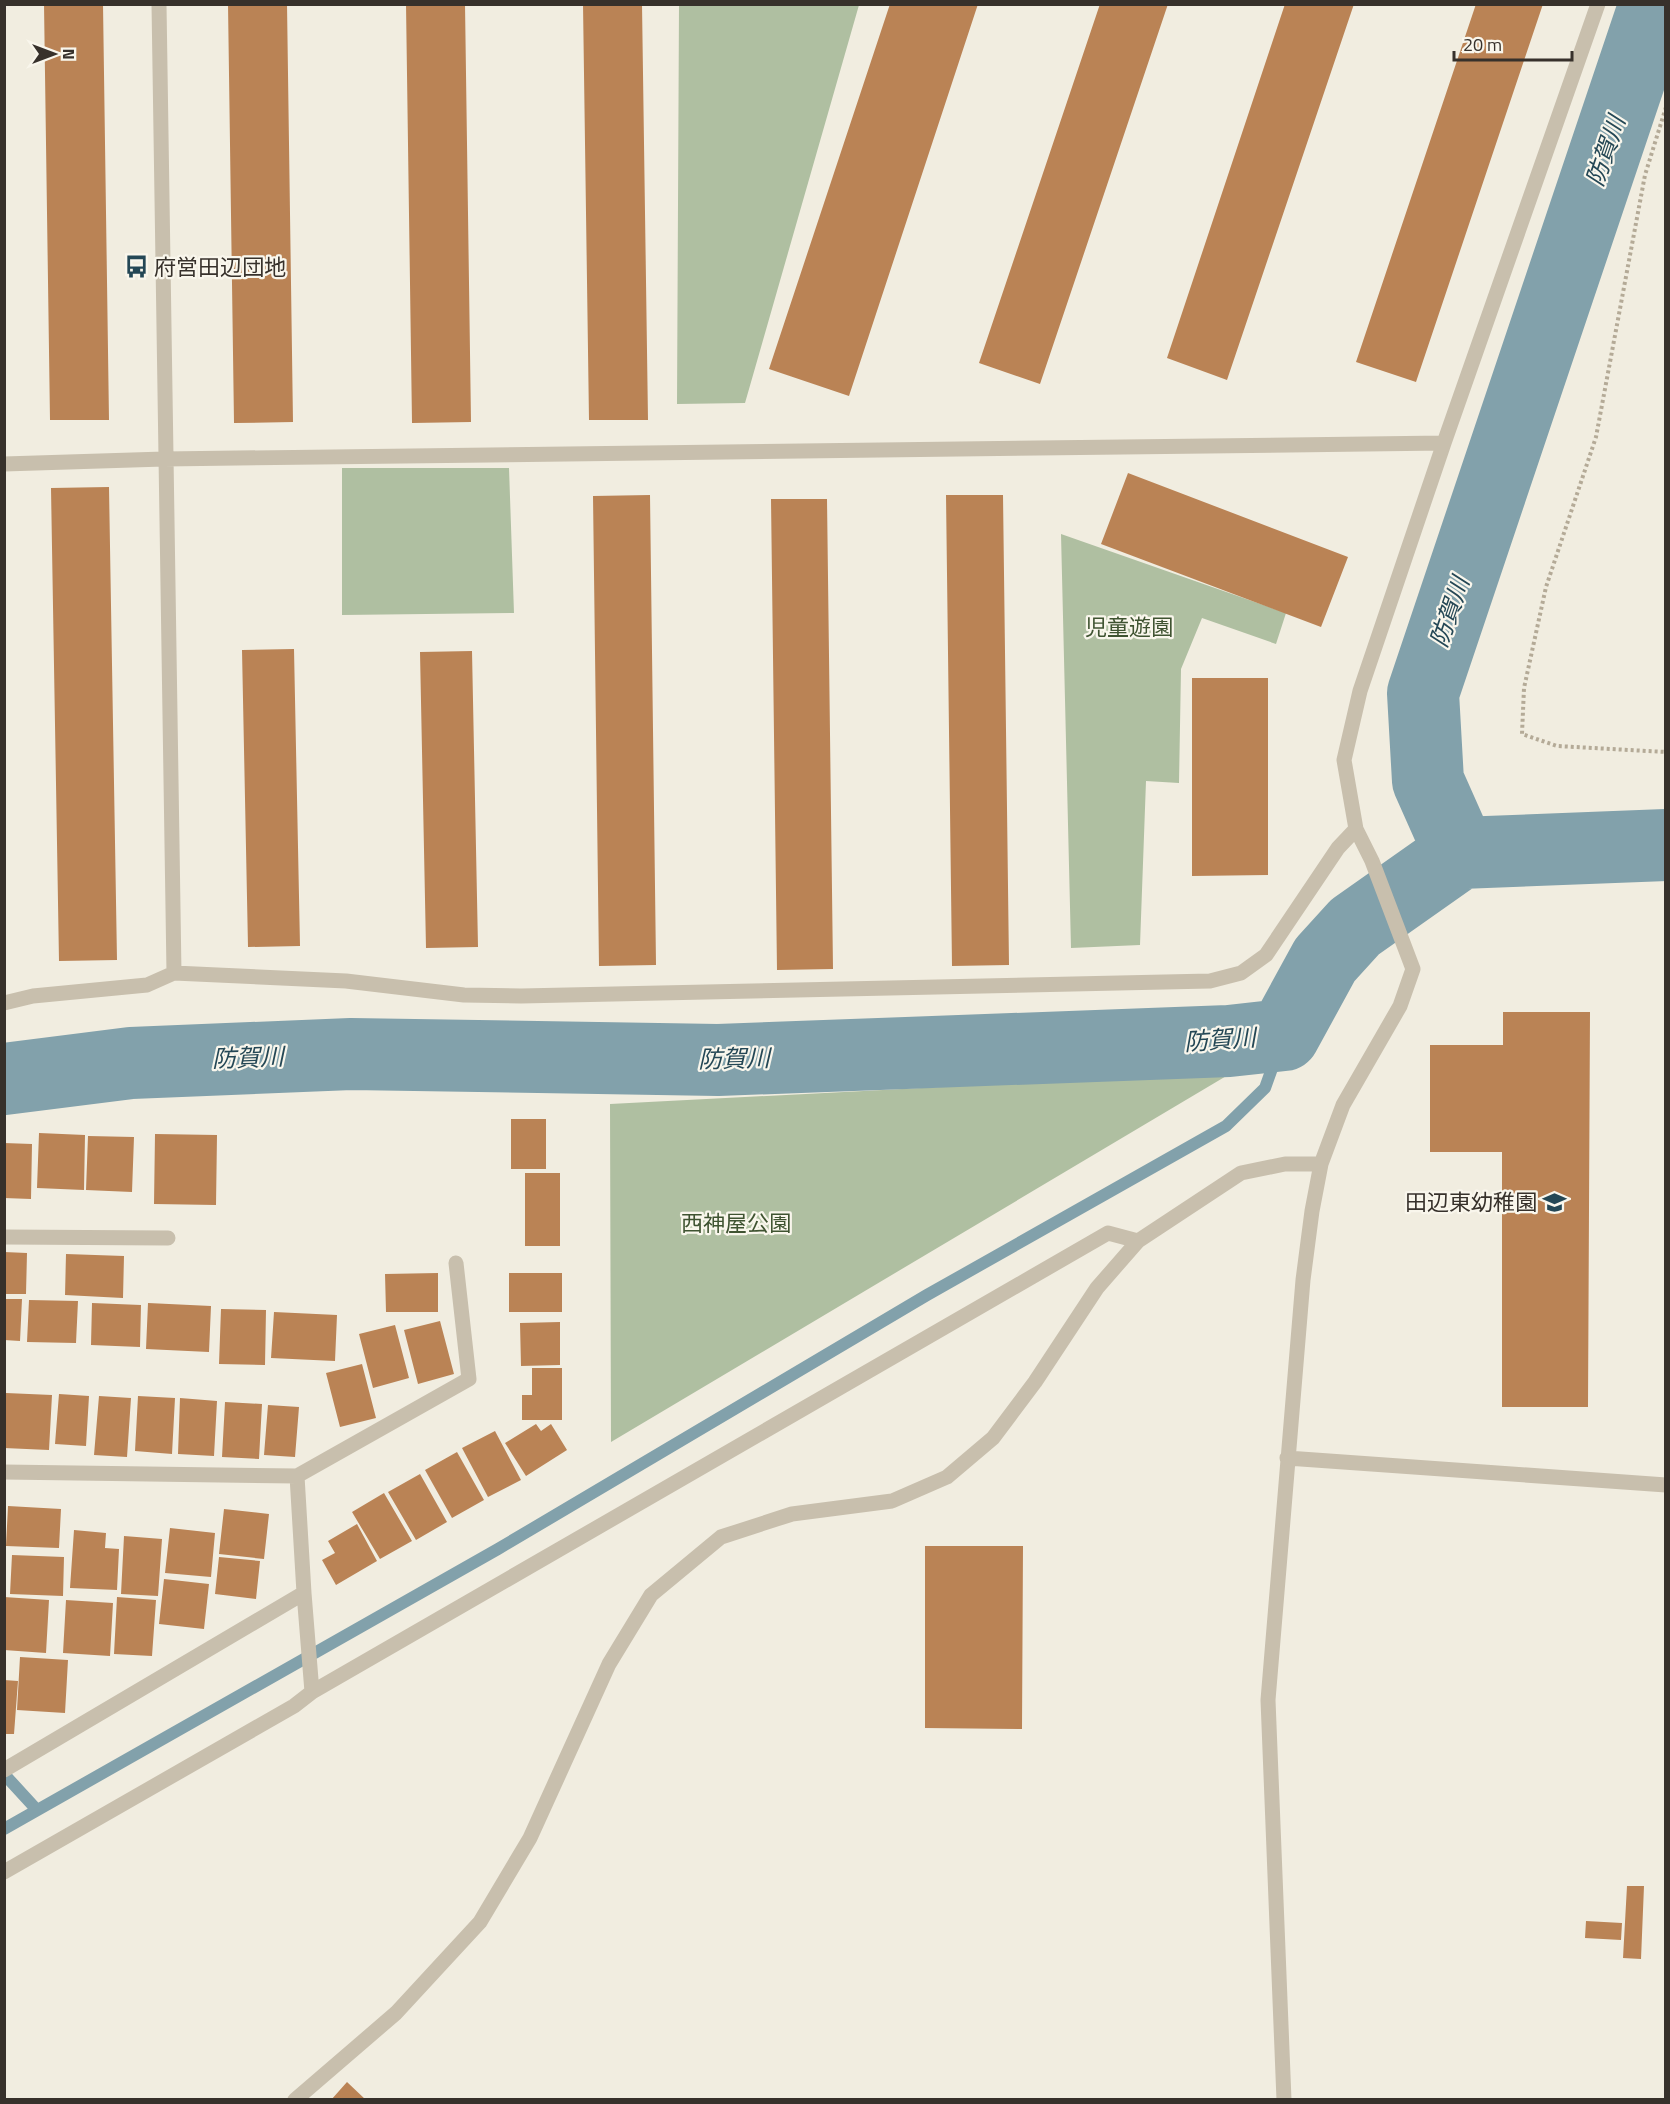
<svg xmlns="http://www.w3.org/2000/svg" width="1670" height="2104" font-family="'Titillium Web','Noto Sans JP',sans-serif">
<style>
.green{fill:#afbfa1}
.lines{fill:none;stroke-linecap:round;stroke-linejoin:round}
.stream{stroke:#82a1ab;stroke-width:12}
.river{stroke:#82a1ab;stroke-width:72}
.building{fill:#ba8355}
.path{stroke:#b4aa97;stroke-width:4;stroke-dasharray:3 3;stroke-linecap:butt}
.street{stroke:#c8bfad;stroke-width:15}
.labels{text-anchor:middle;stroke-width:4.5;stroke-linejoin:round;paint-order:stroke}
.poi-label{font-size:22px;fill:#37312b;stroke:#f9f6ec;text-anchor:start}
.park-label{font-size:22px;fill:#3f5331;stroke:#f9f6ec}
.water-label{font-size:24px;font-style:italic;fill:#244755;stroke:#f9f6ec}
</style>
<rect width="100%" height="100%" fill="#f1ede0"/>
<path class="green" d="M679 5H859L745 403 677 404Z
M342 468H509L514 613 342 615Z
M1061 534 1286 613 1276 644 1202 618 1181 669 1179 783 1146 781 1140 945 1071 948Z
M1233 1072 611 1442 610 1104Z"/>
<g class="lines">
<path class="stream" d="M4 1774 37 1810
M4 1829 498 1549 927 1295 1226 1126 1265 1088 1284 1035"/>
<path class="river" d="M1460 853 1428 781 1423 693 1655 4
M1460 853 1666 845
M4 1079 131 1063 351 1054 718 1060 1229 1041 1284 1035 1325 960 1355 927 1460 853"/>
</g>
<path class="building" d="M44 4H103L109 420H50Z
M228 4H287L293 422 234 423Z
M406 4H465L471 422 412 423Z
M583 4H642L648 420H589Z
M890 4H978L849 396 769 369Z
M1100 4H1168L1040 384 979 363Z
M1285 4H1354L1227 380 1167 358Z
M1476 4H1543L1416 382 1356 362Z
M1128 473 1348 557 1321 627 1101 544Z
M109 487 117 960 59 961 51 488Z
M650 495 656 965 599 966 593 496Z
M946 495H1003L1009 965 952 966Z
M771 499H827L833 969 777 970Z
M294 649 300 946 248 947 242 650Z
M472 651 478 947 426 948 420 652Z
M1192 678H1268V875L1192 876Z
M1503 1012H1590L1588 1407H1502V1152H1430V1045H1503Z
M511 1119H546V1169H511Z
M39 1133 85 1135 84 1190 37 1188Z
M155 1134 217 1135 216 1205 154 1204Z
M88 1136 134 1137 132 1192 86 1190Z
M4 1143 32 1144 31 1199 4 1198Z
M525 1173H560V1246H525Z
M4 1252 27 1253 26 1294H4Z
M66 1254 124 1256 123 1298 65 1295Z
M438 1273V1312H386L385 1274Z
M509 1273H562V1312H509Z
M4 1299H22L20 1341 4 1340Z
M29 1300 78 1301 76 1343 27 1342Z
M92 1303 141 1305 140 1347 91 1345Z
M148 1303 211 1306 209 1352 146 1349Z
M221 1309 266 1310 265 1365 219 1364Z
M274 1312 337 1315 335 1361 271 1358Z
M440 1321 454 1374 418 1384 404 1330Z
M560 1322V1365L521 1366 520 1323Z
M395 1325 409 1378 373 1388 359 1334Z
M362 1364 376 1418 340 1427 326 1373Z
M532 1368H562V1420H522V1395H532Z
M6 1393 52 1395 49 1450 4 1448Z
M59 1394 89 1396 86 1446 55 1444Z
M99 1396 131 1398 127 1457 94 1455Z
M138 1396 175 1398 172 1454 135 1451Z
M180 1398 217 1401 214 1456 178 1454Z
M225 1402 262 1404 259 1459 222 1457Z
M268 1405 299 1407 295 1457 264 1455Z
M536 1424 541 1431 551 1424 567 1450 526 1476 505 1443Z
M495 1431 521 1480 488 1497 462 1448Z
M457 1452 484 1500 452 1518 425 1470Z
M420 1474 447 1522 416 1540 388 1492Z
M384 1493 412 1541 380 1559 352 1512Z
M8 1506 61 1509 59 1548 6 1546Z
M224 1509 269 1514 264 1559 219 1554Z
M357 1524 377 1561 336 1585 322 1560 335 1553 328 1541Z
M170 1528 215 1533 211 1577 165 1573Z
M74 1530 106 1533 105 1548 119 1549 117 1590 70 1588Z
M124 1536 162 1539 158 1596 121 1594Z
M925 1546H1023L1022 1729 925 1728Z
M12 1555 64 1557 63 1596 10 1594Z
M219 1557 260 1561 256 1599 215 1594Z
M164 1579 209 1584 204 1629 159 1624Z
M4 1597 49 1600 46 1653 4 1650Z
M117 1597 156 1600 152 1656 114 1654Z
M66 1600 113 1603 110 1656 63 1653Z
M20 1657 68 1660 65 1713 17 1710Z
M4 1680 18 1681 14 1734H4Z
M1627 1886H1644L1641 1959 1623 1958Z
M1586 1921 1622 1923 1621 1940 1585 1938Z
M347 2082 366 2100H331Z"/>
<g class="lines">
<path class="path" d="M1666 107 1645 175 1596 437 1546 587 1524 688 1522 734 1557 746 1666 752"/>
<path class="street" d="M159 4 174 973
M4 464 164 459 1444 443
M1356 829 1344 760 1360 691 1444 443 1598 4
M4 1003 33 996 147 985 174 973 346 981 464 995 521 996 1210 981 1241 973 1266 955 1338 848 1356 829 1372 861 1413 969 1400 1006 1343 1105 1321 1164 1312 1211 1303 1280 1268 1700 1284 2100
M4 1237 168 1238
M1287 1458 1666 1485
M4 1472 297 1476 469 1379 456 1263
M304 1593 312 1692
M4 1770 304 1593 297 1476
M4 1872 294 1706 312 1692 1108 1233 1138 1241 1241 1173 1285 1164H1321
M295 2100 396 2013 480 1922 530 1838 609 1664 651 1595 721 1537 792 1514 892 1501 947 1477 993 1438 1035 1382 1097 1288 1138 1241"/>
</g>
<defs>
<symbol id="bus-bare" viewBox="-9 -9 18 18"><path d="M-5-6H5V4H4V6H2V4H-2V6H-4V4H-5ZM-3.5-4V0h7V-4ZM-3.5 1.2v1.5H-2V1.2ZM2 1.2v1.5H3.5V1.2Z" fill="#244755" stroke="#f9f6ec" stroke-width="2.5" paint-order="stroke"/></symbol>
<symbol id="school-bare" viewBox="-9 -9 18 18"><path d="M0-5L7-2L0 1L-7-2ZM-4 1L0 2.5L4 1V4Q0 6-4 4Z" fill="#244755" stroke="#f9f6ec" stroke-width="2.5" paint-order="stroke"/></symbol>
</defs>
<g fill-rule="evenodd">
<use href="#bus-bare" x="120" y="250" width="33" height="33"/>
<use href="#school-bare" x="1538" y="1186" width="33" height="33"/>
</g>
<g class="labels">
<g class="poi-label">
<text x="154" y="275">府営田辺団地</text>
<text x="1537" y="1210" text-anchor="end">田辺東幼稚園</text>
</g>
<g class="park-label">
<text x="1129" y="635">児童遊園</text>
<text x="736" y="1231">西神屋公園</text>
</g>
<g class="water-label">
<text transform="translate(1606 151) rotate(-71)" y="8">防賀川</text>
<text transform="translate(1450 612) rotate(-71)" y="8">防賀川</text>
<text transform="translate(1220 1040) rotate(-4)" y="8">防賀川</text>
<text transform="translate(248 1058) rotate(-2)" y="8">防賀川</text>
<text transform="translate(734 1059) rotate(-1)" y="8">防賀川</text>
</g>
</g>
<rect width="1670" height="2104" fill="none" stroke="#37312b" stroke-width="12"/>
<g transform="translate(54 54) rotate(90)" stroke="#f9f6ec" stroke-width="4.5" paint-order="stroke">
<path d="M0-4.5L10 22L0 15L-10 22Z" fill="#37312b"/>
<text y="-9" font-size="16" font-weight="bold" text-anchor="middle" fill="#37312b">N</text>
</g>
<path d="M1454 51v9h118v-9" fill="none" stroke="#37312b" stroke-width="3"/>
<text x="1463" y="51" font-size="18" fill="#37312b" stroke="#f9f6ec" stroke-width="4.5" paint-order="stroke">20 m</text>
</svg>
